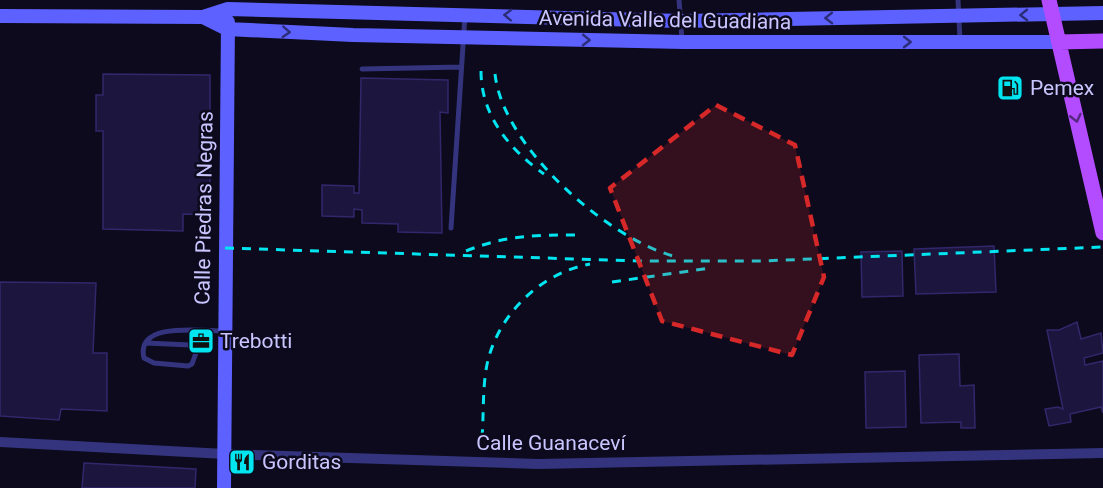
<svg xmlns="http://www.w3.org/2000/svg" width="1103" height="488" font-family="Roboto,sans-serif">
<style>
.building{fill:#1c163e;stroke:#31276b;stroke-width:1.5}
.lines{fill:none;stroke-linecap:round;stroke-linejoin:round}
.lane{stroke:#33347d;stroke-width:5}
.street{stroke:#33347d;stroke-width:10}
.secondary{stroke:#5c61ff;stroke-width:14}
.primary{stroke:#b34cff;stroke-width:15}
.rail{stroke:#00e5f0;stroke-width:3;stroke-dasharray:9 8;stroke-linecap:butt}
.oneway{stroke:#2c2d77}
.oneway2{stroke:#572882}
.marked{fill:#d62828;fill-opacity:0.2;stroke:#d62828;stroke-width:4.5;stroke-dasharray:12 8;stroke-linejoin:round}
.labels{text-anchor:middle;stroke-width:5;stroke-linejoin:round;paint-order:stroke}
.street-label{font-size:21px;fill:#c9c5ff;stroke:#0c0a1c}
.poi-label{font-size:21px;fill:#c9c5ff;stroke:#0c0a1c;text-anchor:start}
</style>
<rect width="100%" height="100%" fill="#0c0a1c"/>
<path class="building" d="M103 74 210 75V215L183 214V231L103 229V131H96V95H103Z
M361 78 448 80V113L440 112 442 233 398 232V224L362 223V210L354 209V217L322 216V185L354 186V193H359Z
M994 246 996 292 916 294 914 249Z
M902 251 903 296 862 297 861 252Z
M0 282 96 283 93 353H107V411L61 409 59 420 0 416Z
M1077 322 1081 339 1101 333 1103 353 1084 358 1085 365 1103 361V413L1101 407 1070 414 1071 422 1049 426 1045 409 1058 407 1063 409 1047 330H1059Z
M959 354 960 386 974 385 975 428H961V422L921 423 919 355Z
M905 371 906 427 866 428 865 372Z
M84 463 196 469 195 488H82Z"/>
<g class="lines">
<path class="lane" d="M679 0 682 40
M958 0 960 40
M362 69 461 67
M451 228 465 15
M146 343 190 345 196 353 192 364 188 366 154 363 144 358C135 321 202 331 223 331"/>
<path class="street" d="M0 442 225 454 538 464 1103 453"/>
<path class="secondary" d="M0 16 203 17 228 9 682 21 1103 13
M203 17 227 29 353 35 683 42H1059
M224 488 228 22"/>
<path class="primary" d="M1049 0 1103 233
M1059 42 1103 41"/>
<path class="rail" d="M481 71C481 115 509 149 544 174
M495 74C503 147 606 237 673 256
M225 248 640 261H762L1103 247
M466 251C506 235 535 235 577 235
M612 282 711 268
M482 438C484 413 482 385 488 360 500 313 541 273 590 264"/>
</g>
<defs><path id="oneway-chevron" d="M-2-3.5L2.5 0L-2 3.5" fill="none" stroke-width="1.6" stroke-linecap="round" stroke-linejoin="round" transform="scale(1.5)"/></defs>
<g class="oneway">
<use href="#oneway-chevron" transform="translate(508 15) rotate(-178)"/>
<use href="#oneway-chevron" transform="translate(1024 15) rotate(179)"/>
<use href="#oneway-chevron" transform="translate(829 18) rotate(179)"/>
<use href="#oneway-chevron" transform="translate(286 32) rotate(3)"/>
<use href="#oneway-chevron" transform="translate(586 40) rotate(1)"/>
<use href="#oneway-chevron" transform="translate(907 42)"/>
</g>
<use class="oneway2" href="#oneway-chevron" transform="translate(1076 118) rotate(77)"/>
<path class="marked" d="M716 105 795 145 824 277 792 355 662 321 610 188Z"/>
<defs>
<symbol id="fuel-square" viewBox="-11 -11 22 22"><rect x="-9" y="-9" width="18" height="18" rx="4" fill="#00e5f0" stroke="#0c0a1c"/><path d="M-5.5-6h7V0h2V4h1.3V-2.5L3-4.5l.8-.8L6-3V5H2.5V1h-1V6h-7ZM-4.2-4.7v3.2H.2V-4.7Z" fill="#111"/></symbol>
<symbol id="office-square" viewBox="-11 -11 22 22"><rect x="-9" y="-9" width="18" height="18" rx="4" fill="#00e5f0" stroke="#0c0a1c"/><path d="M-6-3h4V-5.5h4V-3h4V5H-6ZM-1-4.5V-3h2v-1.5ZM-6 0V1H6V0Z" fill="#111"/></symbol>
<symbol id="restaurant-square" viewBox="-11 -11 22 22"><rect x="-9" y="-9" width="18" height="18" rx="4" fill="#00e5f0" stroke="#0c0a1c"/><path d="M-5-6h1v4h1v-4h1v4h1v-4h1v5L-1.5 .5V6h-2V.5L-5-1ZM5-6V6H3V1.5H1.5Q1.5-4 5-6Z" fill="#111"/></symbol>
</defs>
<g fill-rule="evenodd">
<use href="#fuel-square" x="995" y="73" width="30" height="30"/>
<use href="#office-square" x="186" y="326" width="30" height="30"/>
<use href="#restaurant-square" x="227" y="447" width="30" height="30"/>
</g>
<g class="labels">
<g class="street-label">
<text transform="translate(665 20) rotate(1)" y="7">Avenida Valle del Guadiana</text>
<text transform="translate(204 208) rotate(-89)" y="7">Calle Piedras Negras</text>
<text x="551" y="450">Calle Guanaceví</text>
</g>
<g class="poi-label">
<text x="1030" y="95">Pemex</text>
<text x="220" y="348">Trebotti</text>
<text x="262" y="469">Gorditas</text>
</g>
</g>
</svg>
